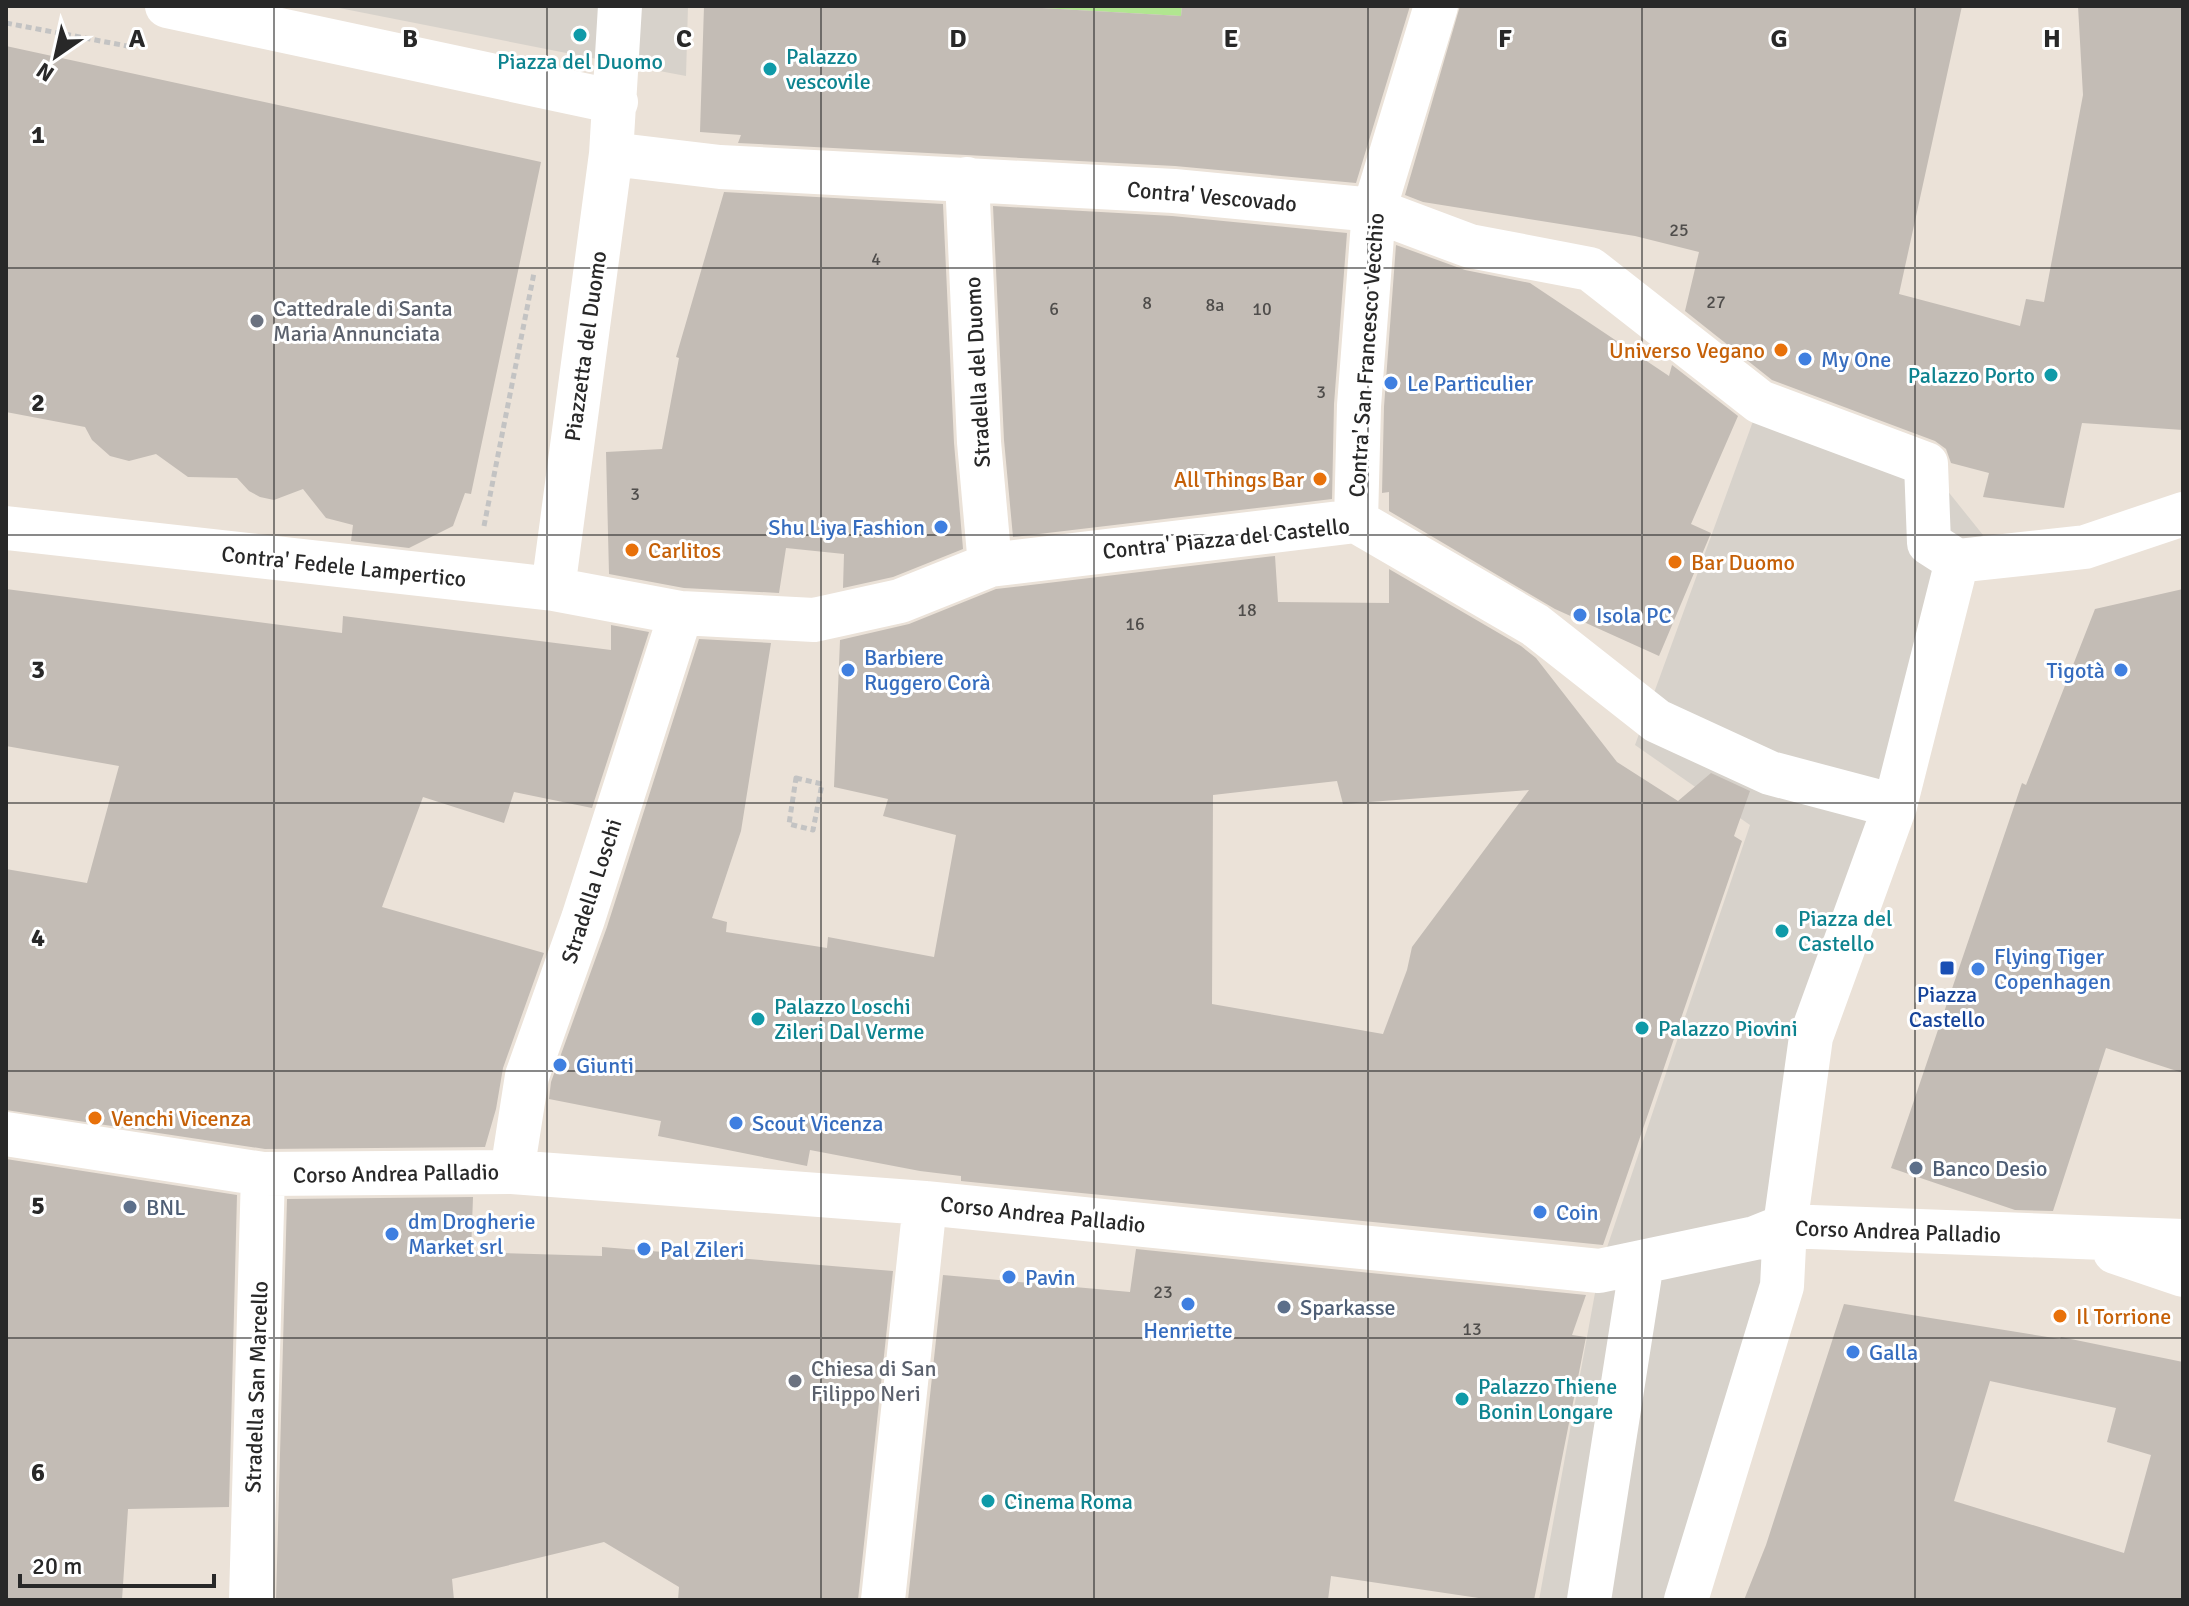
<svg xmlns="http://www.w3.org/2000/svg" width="2189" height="1606" font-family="Signika,sans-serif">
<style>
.green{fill:#b1e690}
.plaza{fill:#d7d2cb}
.building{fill:#c3bcb5;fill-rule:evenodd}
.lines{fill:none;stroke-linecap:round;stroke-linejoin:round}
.path{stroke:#c3c3c3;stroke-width:5;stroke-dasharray:6 4;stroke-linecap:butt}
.minor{stroke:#fff;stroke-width:44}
.grid{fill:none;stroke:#282828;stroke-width:2;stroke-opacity:0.55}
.culture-dot{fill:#0f9aa8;stroke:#fff;stroke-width:3}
.worship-dot{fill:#6b7280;stroke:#fff;stroke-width:3}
.food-dot{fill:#e8710a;stroke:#fff;stroke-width:3}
.shop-dot{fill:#3f7fe0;stroke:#fff;stroke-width:3}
.transit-dot{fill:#1a4fb4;stroke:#fff;stroke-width:3}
.service-dot{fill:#5c6f8a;stroke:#fff;stroke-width:3}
.labels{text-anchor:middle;stroke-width:6;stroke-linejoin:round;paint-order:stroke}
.number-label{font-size:18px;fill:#4f4d4b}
.culture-label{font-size:22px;fill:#0d838f;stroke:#fff;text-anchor:start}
.street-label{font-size:22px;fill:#282828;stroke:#fff}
.worship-label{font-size:22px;fill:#5b616d;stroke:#fff;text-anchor:start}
.food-label{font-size:22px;fill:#c56008;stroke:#fff;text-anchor:start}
.shop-label{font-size:22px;fill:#366cbe;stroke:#fff;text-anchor:start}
.transit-label{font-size:22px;fill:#164399;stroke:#fff}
.service-label{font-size:22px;fill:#4e5e75;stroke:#fff;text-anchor:start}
.grid-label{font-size:26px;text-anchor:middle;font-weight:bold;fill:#282828;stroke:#fff;stroke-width:6;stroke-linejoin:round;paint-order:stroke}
</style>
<rect width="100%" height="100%" fill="#ebe2d8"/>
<path class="green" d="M1006 6H1182L1181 16Z"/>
<path class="plaza" d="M329 6H688L686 76 617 63Z
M1760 402 1926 464 1983 535 1957 561 1811 1037 1785 1226 1686 1600H1539L1599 1271 1750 825 1635 745Z"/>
<path class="building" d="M704 6H1006L1181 16 1182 6H1410L1356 183 1175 166 738 143 741 135 700 132Z
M1460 6H1962L1899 294 2020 326 2026 299 2044 302 2083 95 2078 6H2183V430L2082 423 2064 508 1983 497 1989 473 1951 463 1946 449 1935 441 1772 380 1685 311 1699 252 1635 236 1423 202 1405 195Z
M6 46 541 162 471 494 465 493 453 526 409 548 351 541 353 525 326 518 303 489 274 500 260 497 249 491 237 478 188 477 156 454 129 461 110 456 92 440 85 427 6 412Z
M724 192 943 204 954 443 963 549 893 577 843 588 844 554 786 548 779 593 684 588 609 574 606 452 662 449 679 358 676 357Z
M993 206 1172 216 1347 233 1334 404 1332 499 1013 537 1004 440Z
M1396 245 1465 270 1530 283 1669 376 1672 365 1738 416 1691 524 1711 533 1659 656 1555 609 1389 511V492L1382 493 1384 407Z
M1275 556 1278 602 1389 603V569L1521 646 1536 658 1617 762 1678 801 1711 773 1750 791 1734 836 1742 841 1603 1245 961 1181V1176L920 1171 810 1150 807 1166 658 1136 661 1121 549 1099 551 1082 607 927 699 639 771 643 741 831 712 918 727 922 726 932 827 948 828 937 934 957 956 835 883 816 888 799 834 787 840 640 909 624 996 589ZM1337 781 1343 804 1529 790 1412 947 1407 970 1383 1034 1212 1004 1213 795Z
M6 589 342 633 343 616 611 650V625L649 632 592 808 514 792 504 823 423 797 382 907 544 953 503 1068 496 1109 485 1147 265 1149 6 1110V869L87 883 119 766 6 746Z
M2183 589V1073L2106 1048 2053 1211 2015 1210 1891 1168 2022 783 2026 785 2095 609Z
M6 1159 237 1195 229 1507 128 1509 122 1600H6Z
M473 1197 471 1252 602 1256V1247L893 1271 858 1600H678L679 1587 604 1542 452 1579 454 1600H276L287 1199Z
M1136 1249 1586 1295 1572 1335 1586 1337 1534 1600H1492L1331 1576 1328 1600H908L943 1275 1130 1292Z
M1844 1304 2060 1339 2061 1337 2183 1362V1600H1744L1766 1545ZM1990 1381 2116 1408 2107 1442 2151 1455 2124 1553 1954 1501Z"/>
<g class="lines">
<path class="path" d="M6 23 127 46
M484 526 534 273
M796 778 822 784 813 830 789 824Z"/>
<path class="minor" d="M167 6 616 102
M611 154 720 167 1174 191 1374 210 1470 246 1590 269 1760 402 1926 464 1929 543 1957 561
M967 179 979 442 990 565
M1356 521 1359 406 1374 210 1436 6
M6 528 553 589 681 613 814 620 900 601 990 565 1356 521 1535 625 1657 721 1770 773 1895 806
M1957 561 2085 547 2183 514
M553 589 611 154 620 6
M6 1134 263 1174 512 1172 925 1203 1599 1271 1755 1238 1785 1226 2183 1241
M512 1172 527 1076 583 919 681 613
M2115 1252 2183 1275
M251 1600 263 1174
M883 1600 925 1203
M1589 1600 1642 1262
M1686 1600 1782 1286 1785 1226 1811 1037 1895 806 1957 561"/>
</g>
<path class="grid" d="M274 6V1600M547 6V1600M821 6V1600M1094 6V1600M1368 6V1600M1642 6V1600M1915 6V1600M6 268H2183M6 535H2183M6 803H2183M6 1071H2183M6 1338H2183"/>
<g class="culture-dot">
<circle cx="580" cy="35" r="8"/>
<circle cx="770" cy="69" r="8"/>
<circle cx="2051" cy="375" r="8"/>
<circle cx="1782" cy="931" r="8"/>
<circle cx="758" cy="1019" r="8"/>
<circle cx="1642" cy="1028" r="8"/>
<circle cx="1462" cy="1399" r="8"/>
<circle cx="988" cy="1501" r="8"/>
</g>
<g class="worship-dot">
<circle cx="257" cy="321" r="8"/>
<circle cx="795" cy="1381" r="8"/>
</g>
<g class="food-dot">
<circle cx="1781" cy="350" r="8"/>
<circle cx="1320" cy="479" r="8"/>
<circle cx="632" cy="550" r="8"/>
<circle cx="1675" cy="562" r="8"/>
<circle cx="95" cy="1118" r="8"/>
<circle cx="2060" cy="1316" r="8"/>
</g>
<g class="shop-dot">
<circle cx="1805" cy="359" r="8"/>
<circle cx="1391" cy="383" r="8"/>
<circle cx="941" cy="527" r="8"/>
<circle cx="1580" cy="615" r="8"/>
<circle cx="848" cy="670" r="8"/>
<circle cx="2121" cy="670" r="8"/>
<circle cx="1978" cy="969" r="8"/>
<circle cx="560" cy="1065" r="8"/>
<circle cx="736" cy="1123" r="8"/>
<circle cx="1540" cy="1212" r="8"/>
<circle cx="392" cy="1234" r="8"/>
<circle cx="644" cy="1249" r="8"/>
<circle cx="1009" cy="1277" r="8"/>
<circle cx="1188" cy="1304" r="8"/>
<circle cx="1853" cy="1352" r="8"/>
</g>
<rect class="transit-dot" x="1939" y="960" width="16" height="16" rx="4"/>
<g class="service-dot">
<circle cx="1916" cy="1168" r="8"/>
<circle cx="130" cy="1207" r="8"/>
<circle cx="1284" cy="1307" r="8"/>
</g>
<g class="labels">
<g class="number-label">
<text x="1679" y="236">25</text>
<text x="876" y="265">4</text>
<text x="1716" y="308">27</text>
<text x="1147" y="309">8</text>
<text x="1215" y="311">8a</text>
<text x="1054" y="315">6</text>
<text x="1262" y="315">10</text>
<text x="1321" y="398">3</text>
<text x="635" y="500">3</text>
<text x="1247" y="616">18</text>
<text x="1135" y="630">16</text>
<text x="1163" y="1298">23</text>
<text x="1472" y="1335">13</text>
</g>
<g class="culture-label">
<text x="786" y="64">Palazzo<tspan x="786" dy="25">vescovile</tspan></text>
<text x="580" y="69" text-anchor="middle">Piazza del Duomo</text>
<text x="2035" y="383" text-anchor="end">Palazzo Porto</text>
<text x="1798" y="926">Piazza del<tspan x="1798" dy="25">Castello</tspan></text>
<text x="774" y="1014">Palazzo Loschi<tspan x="774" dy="25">Zileri Dal Verme</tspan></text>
<text x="1658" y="1036">Palazzo Piovini</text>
<text x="1478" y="1394">Palazzo Thiene<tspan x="1478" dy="25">Bonin Longare</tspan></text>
<text x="1004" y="1509">Cinema Roma</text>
</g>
<g class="street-label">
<text transform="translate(1212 196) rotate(5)" y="8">Contra' Vescovado</text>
<text transform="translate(585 346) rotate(-82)" y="8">Piazzetta del Duomo</text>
<text transform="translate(1366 355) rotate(-86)" y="8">Contra' San Francesco Vecchio</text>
<text transform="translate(977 372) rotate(-93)" y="8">Stradella del Duomo</text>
<text transform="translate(1226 538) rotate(-6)" y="8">Contra' Piazza del Castello</text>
<text transform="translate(344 566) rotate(6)" y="8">Contra' Fedele Lampertico</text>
<text transform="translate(591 891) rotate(-72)" y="8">Stradella Loschi</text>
<text transform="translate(396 1173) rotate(-1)" y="8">Corso Andrea Palladio</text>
<text transform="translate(1043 1214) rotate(6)" y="8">Corso Andrea Palladio</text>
<text transform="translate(1898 1231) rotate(2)" y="8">Corso Andrea Palladio</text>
<text transform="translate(256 1387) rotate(-88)" y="8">Stradella San Marcello</text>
</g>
<g class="worship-label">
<text x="273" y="316">Cattedrale di Santa<tspan x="273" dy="25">Maria Annunciata</tspan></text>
<text x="811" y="1376">Chiesa di San<tspan x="811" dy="25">Filippo Neri</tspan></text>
</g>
<g class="food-label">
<text x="1765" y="358" text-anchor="end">Universo Vegano</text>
<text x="1304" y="487" text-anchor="end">All Things Bar</text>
<text x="648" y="558">Carlitos</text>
<text x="1691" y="570">Bar Duomo</text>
<text x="111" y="1126">Venchi Vicenza</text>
<text x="2076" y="1324">Il Torrione</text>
</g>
<g class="shop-label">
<text x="1821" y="367">My One</text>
<text x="1407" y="391">Le Particulier</text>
<text x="925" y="535" text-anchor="end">Shu Liya Fashion</text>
<text x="1596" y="623">Isola PC</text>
<text x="864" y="665">Barbiere<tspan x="864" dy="25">Ruggero Corà</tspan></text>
<text x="2105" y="678" text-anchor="end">Tigotà</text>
<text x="1994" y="964">Flying Tiger<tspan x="1994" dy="25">Copenhagen</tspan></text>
<text x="576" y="1073">Giunti</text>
<text x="752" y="1131">Scout Vicenza</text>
<text x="1556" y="1220">Coin</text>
<text x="408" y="1229">dm Drogherie<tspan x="408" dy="25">Market srl</tspan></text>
<text x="660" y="1257">Pal Zileri</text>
<text x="1025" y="1285">Pavin</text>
<text x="1188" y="1338" text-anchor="middle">Henriette</text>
<text x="1869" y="1360">Galla</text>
</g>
<g class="transit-label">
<text x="1947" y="1002">Piazza<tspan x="1947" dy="25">Castello</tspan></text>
</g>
<g class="service-label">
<text x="1932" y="1176">Banco Desio</text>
<text x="146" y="1215">BNL</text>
<text x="1300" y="1315">Sparkasse</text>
</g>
</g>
<g class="grid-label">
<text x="137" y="47">A</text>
<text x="410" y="47">B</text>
<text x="684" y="47">C</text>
<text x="958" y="47">D</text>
<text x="1231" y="47">E</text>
<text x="1505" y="47">F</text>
<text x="1779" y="47">G</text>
<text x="2052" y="47">H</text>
<text x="38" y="143">1</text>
<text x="38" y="411">2</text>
<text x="38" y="678">3</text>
<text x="38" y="946">4</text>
<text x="38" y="1214">5</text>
<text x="38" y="1481">6</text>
</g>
<rect width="2189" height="1606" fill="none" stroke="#282828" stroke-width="16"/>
<g transform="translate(56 56) rotate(214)" stroke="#ffffff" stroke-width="6" paint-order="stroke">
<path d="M0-6L14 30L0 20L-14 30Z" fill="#282828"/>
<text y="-12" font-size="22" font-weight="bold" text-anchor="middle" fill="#282828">N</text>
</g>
<path d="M20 1574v12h194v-12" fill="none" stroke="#282828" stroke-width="4"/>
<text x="32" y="1574" font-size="24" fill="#282828" stroke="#ffffff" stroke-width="6" paint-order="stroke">20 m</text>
</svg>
